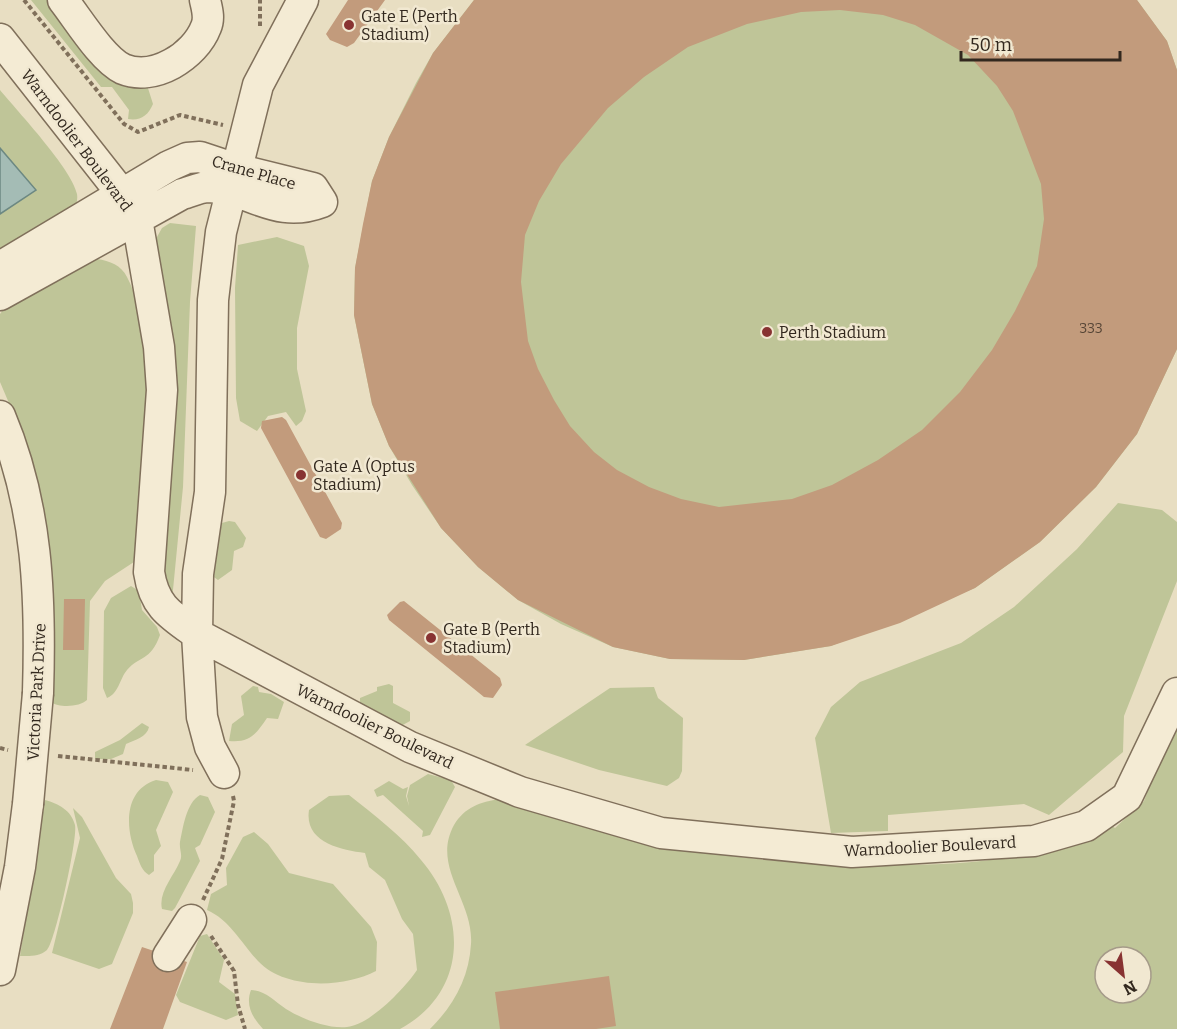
<svg xmlns="http://www.w3.org/2000/svg" width="1177" height="1029" font-family="Bitter,serif">
<style>
.green{fill:#bfc598;fill-rule:evenodd}
.water{fill:#a4bcb5;stroke:#6c8882;stroke-width:1.5}
.building{fill:#c29b7c;fill-rule:evenodd}
.lines{fill:none;stroke-linecap:round;stroke-linejoin:round}
.minor-casing{stroke:#80705b;stroke-width:33}
.path{stroke:#80705b;stroke-width:4;stroke-dasharray:4.5 3;stroke-linecap:butt}
.minor{stroke:#f4ebd4;stroke-width:30}
.minor-bridge-casing{stroke:#80705b;stroke-width:33;stroke-linecap:butt}
.minor-bridge{stroke:#f4ebd4;stroke-width:30}
.poi-dot{fill:#883332;stroke:#f1e8d1;stroke-width:2}
.labels{text-anchor:middle;stroke-width:5;stroke-linejoin:round;paint-order:stroke}
.number-label{font-size:14px;fill:#564536}
.poi-label{font-size:16px;fill:#32281e;stroke:#f1e8d1;text-anchor:start}
.street-label{font-size:16px;fill:#32281e;stroke:#f1e8d1}
</style>
<rect width="100%" height="100%" fill="#e8dec2"/>
<path class="green" d="M31 0H47L100 64 147 85 153 104C148 116 140 121 128 119L129 110 112 87H101Z
M474 0H1137L1167 41 1177 70V349L1137 434 1096 487 1040 542 975 588 831 646 744 660 670 659 613 647 561 624 518 600 478 567 441 528 412 485 389 446 372 404 354 315 355 268 372 181 389 137 416 83 433 53Z
M0 90C18 112 72 169 77 194 78 200 76 206 74 212L0 258Z
M170 223 196 226 190 302 183 487 172 600 161 580 152 246 162 228Z
M277 237 304 246 309 266 297 328V369L306 411 302 421 296 426 286 412 268 416 257 431 240 421 236 398 235 288 238 245Z
M97 259C110 261 121 265 127 277 161 340 141 487 137 560L105 581 90 601 87 700C80 707 59 708 51 702L52 573 42 509 17 422 0 382V314L7 305 80 265Z
M1118 503 1162 510 1177 522V581L1124 716 1123 752 1049 815 1024 804 888 815V831L831 833 815 738 831 707 860 682 961 643 1014 607 1077 549Z
M229 521 235 522 246 538 243 547 234 551 232 570 218 580 211 575V569L222 523Z
M131 586 139 591 142 610 157 627 160 635C150 662 140 655 127 670 119 680 119 693 107 698L103 688 104 611 111 598Z
M389 684 393 686V703L410 712V721L401 726 360 705V698L377 691V687Z
M253 686 258 687 259 692 271 694 284 702 278 719 267 718C256 734 250 743 229 741L232 724 244 715 241 696Z
M654 687 658 698 683 718 682 771 679 778 667 786 599 770 525 745 610 688Z
M1177 715V1029H430C454 1005 469 978 471 944 474 901 431 867 454 825 465 807 480 802 500 799 542 812 584 827 626 837 712 857 799 866 887 865 931 865 979 864 1022 854 1051 847 1080 833 1108 823L1115 828 1144 801 1147 793 1145 787ZM1105 957H1141V993H1105Z
M142 723 149 727C147 737 135 740 126 744L123 754 111 759H95V752L120 740Z
M428 774 451 780 455 787 430 835 422 837 423 831 383 795 377 797 374 790 389 781 403 789 408 787 406 796 409 806 407 796 410 785Z
M156 780 168 782 173 792 156 830 161 846 154 855V871L149 875C142 871 140 864 137 856 125 830 123 790 156 780Z
M200 795 208 797 215 812 200 845 195 848 200 861 175 908 172 911 162 909C158 892 174 876 180 861 183 855 179 849 180 842 183 828 186 803 200 795Z
M349 795C374 815 401 835 421 860 468 915 468 992 400 1029H263C253 1018 245 1006 251 990 266 991 274 1001 286 1009 302 1019 328 1029 347 1027 370 1025 405 988 417 970L413 934 402 919 385 880 369 867 365 853C340 850 304 842 309 810L329 796Z
M45 800C59 804 71 810 75 825 78 838 55 943 47 950 39 957 30 956 20 956Z
M73 808 82 817 116 878 131 894 133 903V913L112 964 99 969 52 953 80 838Z
M254 832 268 844 289 873 333 884 371 927 377 942 376 971C344 988 285 990 258 961 241 943 230 920 207 910L211 894 227 885 226 868 243 837Z
M207 934 224 960 219 982 235 994 238 1015 226 1020 180 1002 176 995 200 936Z"/>
<path class="water" d="M0 148 36 190 0 214Z"/>
<path class="building" d="M348 0H385L354 43 347 47 330 40 326 34Z
M474 0H1137L1167 41 1177 70V349L1137 434 1096 487 1040 542 975 588 900 623 831 646 744 660 670 659 613 647 518 600 478 567 441 528 389 446 372 404 354 315 355 268 363 224 372 181 389 137 433 53ZM840 10 883 15 915 25 968 55 997 86 1013 111 1041 184 1044 219 1037 266 1015 311 992 350 960 392 922 430 878 460 832 485 792 499 719 507 681 499 649 487 617 470 594 452 570 426 554 400 538 369 528 341 521 282 525 235 539 201 561 164 608 108 644 77 688 47 747 24 801 12Z
M282 417 286 420 342 523 341 529 326 539 320 537 261 428 262 421Z
M64 599H85L84 650H63Z
M404 601 500 678 502 685 493 698 484 697 389 620 387 615 400 602Z
M142 947 187 962 163 1029H110Z
M609 976 616 1026 596 1029H500L495 992Z"/>
<g class="lines">
<defs>
<path id="minor" d="M63 0C78 19 102 59 123 69 154 82 195 56 206 27 210 18 207 9 205 0
M0 39 122 194 137 219 159 347 162 390 149 572C154 606 170 615 197 634L410 747 520 792 661 833 852 852 1034 841 1086 826 1127 797 1177 693
M0 267 169 166 187 158 200 157 236 169 313 188 322 202C275 220 252 189 209 187 200 187 190 192 182 194L0 295
M0 416C38 506 41 597 38 693
M224 773 210 747 202 717 197 634 198 574 210 492 213 300 221 232 258 85 303 0
M168 956 191 920
M0 970 20 867 28 804"/>
</defs>
<use href="#minor" class="minor-casing"/>
<path class="path" d="M24 0 124 124 138 132 180 115 223 125
M260 26V0
M0 748 8 750
M58 756 193 770
M203 900 222 859 234 801 233 796
M211 936 234 971 238 1005 245 1029"/>
<use href="#minor" class="minor"/>
<defs>
<path id="minor-bridge" d="M28 804 38 693"/>
</defs>
<use href="#minor-bridge" class="minor-bridge-casing"/>
<use href="#minor-bridge" class="minor-bridge"/>
</g>
<g class="poi-dot">
<circle cx="349" cy="25" r="6"/>
<circle cx="767" cy="332" r="6"/>
<circle cx="301" cy="475" r="6"/>
<circle cx="431" cy="638" r="6"/>
</g>
<g class="labels">
<g class="number-label">
<text x="1091" y="333">333</text>
</g>
<g class="poi-label">
<text x="361" y="22">Gate E (Perth<tspan x="361" dy="18">Stadium)</tspan></text>
<text x="779" y="338">Perth Stadium</text>
<text x="313" y="472">Gate A (Optus<tspan x="313" dy="18">Stadium)</tspan></text>
<text x="443" y="635">Gate B (Perth<tspan x="443" dy="18">Stadium)</tspan></text>
</g>
<g class="street-label">
<text transform="translate(77 140) rotate(53)" y="6">Warndoolier Boulevard</text>
<text transform="translate(254 172) rotate(16)" y="6">Crane Place</text>
<text transform="translate(36 692) rotate(-87)" y="6">Victoria Park Drive</text>
<text transform="translate(375 726) rotate(26)" y="6">Warndoolier Boulevard</text>
<text transform="translate(930 846) rotate(-3)" y="6">Warndoolier Boulevard</text>
</g>
</g>
<g transform="translate(1123 975) rotate(152)"><circle r="28" fill="#f1e8d1" stroke="#a59b89" stroke-width="1.5"/>
<path d="M0-4.5L10 22L0 15L-10 22Z" fill="#883332"/>
<text y="-9" font-size="16" font-weight="bold" text-anchor="middle" fill="#32281e">N</text>
</g>
<path d="M961 51v9h159v-9" fill="none" stroke="#32281e" stroke-width="3"/>
<text x="970" y="51" font-size="18" fill="#32281e" stroke="#f1e8d1" stroke-width="4.5" paint-order="stroke">50 m</text>
</svg>
